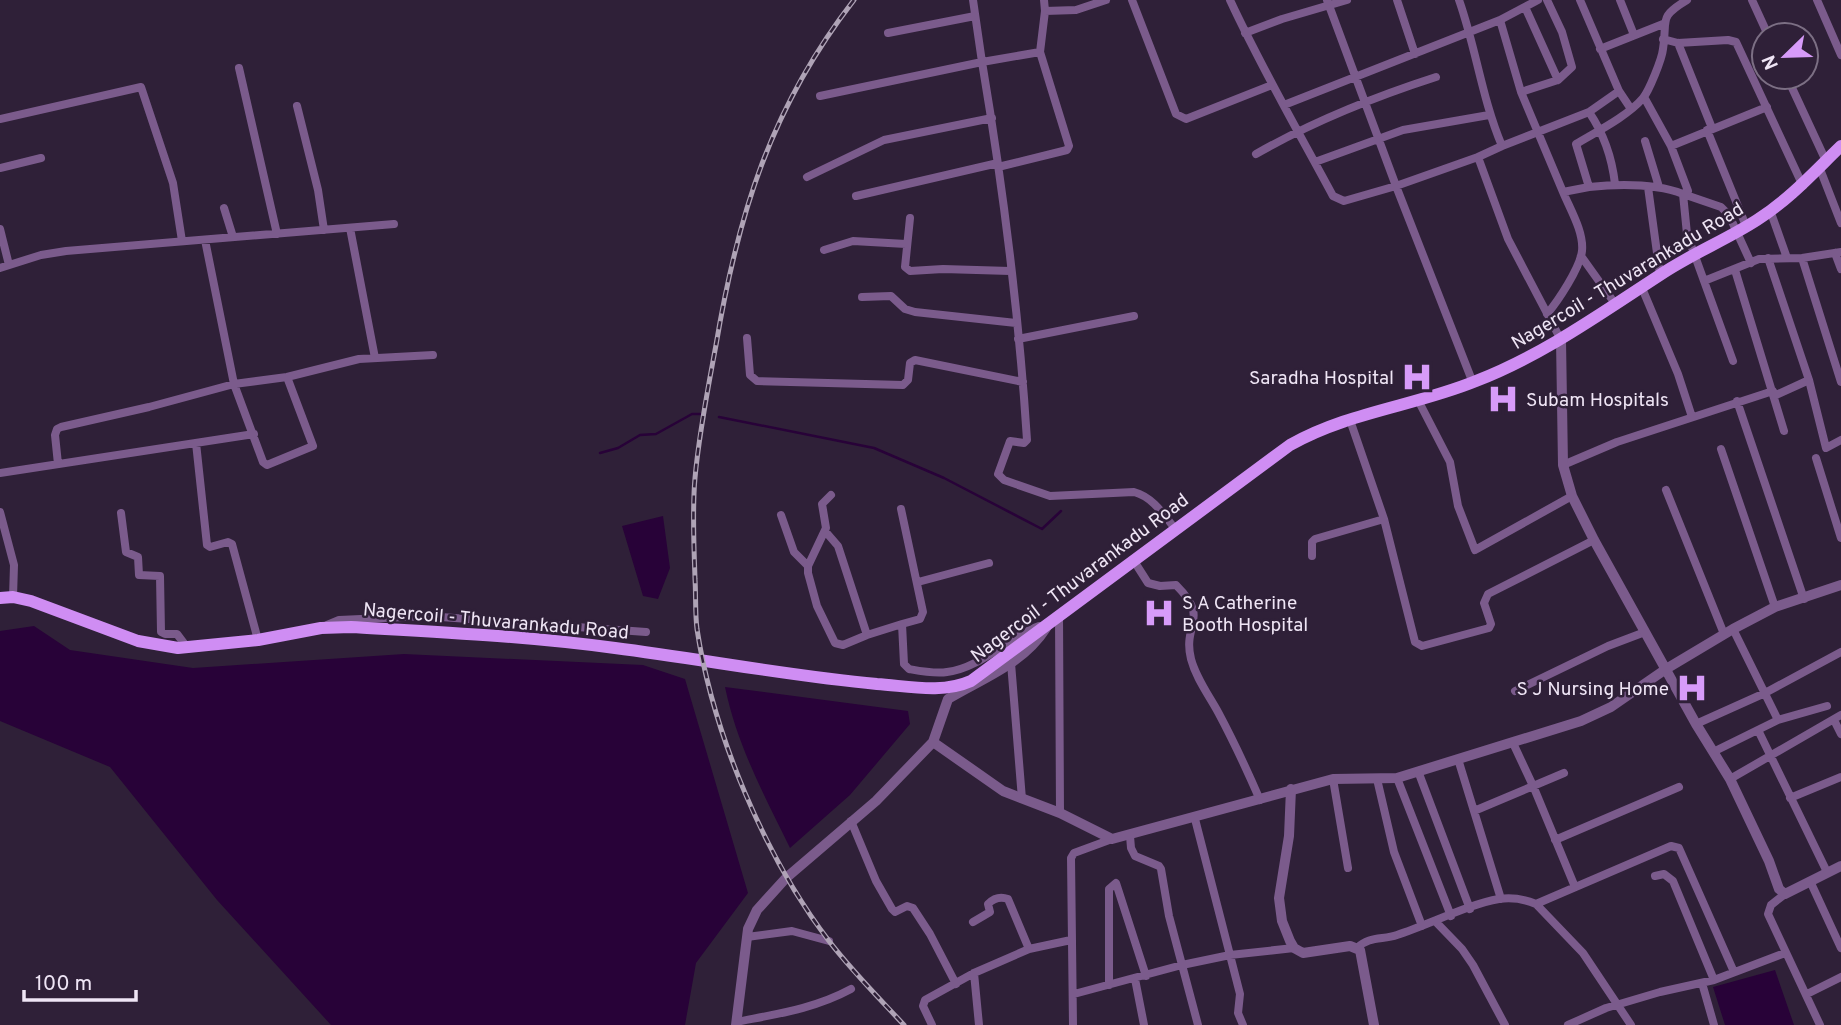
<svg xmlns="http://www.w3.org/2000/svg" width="1841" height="1025" font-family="Overpass,sans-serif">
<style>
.water{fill:#280238}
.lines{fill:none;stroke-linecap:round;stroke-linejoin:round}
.stream{stroke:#280238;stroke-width:2.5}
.minor{stroke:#7b5b8c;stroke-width:8}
.tertiary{stroke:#7b5b8c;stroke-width:10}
.primary{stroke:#cf8df3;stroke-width:12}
.rail-casing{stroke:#afa3b6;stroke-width:5}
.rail{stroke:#2f2038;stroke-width:2.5;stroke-dasharray:8;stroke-linecap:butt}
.labels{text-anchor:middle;stroke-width:5;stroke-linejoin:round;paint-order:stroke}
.street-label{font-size:19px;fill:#efe5f5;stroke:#2f2038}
.poi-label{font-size:19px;fill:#efe5f5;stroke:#2f2038;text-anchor:end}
</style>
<rect width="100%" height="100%" fill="#2f2038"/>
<path class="water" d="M663 516 670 568 658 599 643 596 622 526Z
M34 626 70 650 193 668 404 654 643 665 685 679 748 893 696 963 685 1025H331L217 900 110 767 0 721V631Z
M725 687 908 711 910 724 850 795 790 848C764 795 737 745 725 687Z
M1775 970 1794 1025H1725L1713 987Z"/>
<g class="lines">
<path class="stream" d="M719 417 874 448 944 478 1042 529 1061 511
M600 453 618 448 640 435 656 434 692 414H700"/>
<path class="minor" d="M1044 0 1045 11
M1132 0 1176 114 1186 119 1272 85
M1230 0C1261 67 1298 131 1333 196L1344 201 1396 186 1478 157 1508 239 1561 340
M1327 0 1396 186 1473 383
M1397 0 1415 54
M1459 0C1476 48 1482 99 1502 146L1478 157
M1580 0 1619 91
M1620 0 1634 35
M1752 0 1768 35
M1817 0 1841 55
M1525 7 1558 80
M1500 20 1538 0
M888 33 975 16
M1245 33 1282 19 1347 0
M1663 39 1678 43 1728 40 1736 42 1803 186
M1678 43 1712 128
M1600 49 1663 24
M1040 52 982 62C1003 187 1019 314 1027 440L1024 443 1010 441 998 474 1004 480 1050 496 1134 492C1153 497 1164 515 1176 530
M239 68 277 234
M1787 77 1826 161
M1521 92 1558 80 1572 67 1562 32 1547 0
M820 96 982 62 973 0
M1284 105 1500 20 1521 92 1563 192
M297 106 318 190 324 230
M1589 112C1604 134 1612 158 1615 184
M0 119 141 87 173 183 182 241
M1707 130 1746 226
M1645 141 1659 187
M1502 146 1589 112 1619 91 1631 109
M1671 146 1767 107
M1256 154C1312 122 1374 97 1436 77
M1315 162 1403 130 1489 115
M998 167 1067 150 1069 146 1040 52 1045 11 1076 10 1106 0
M0 168 41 158
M1820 169 1841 223
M807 177 884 140 992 118
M1589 187C1619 184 1654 183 1683 194L1688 191 1671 146 1644 97
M1648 187 1660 275
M856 196 998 163
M224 208 233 237
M1770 210 1787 258
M910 218 905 267 910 271 943 269 1010 271
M350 228 375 358
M0 229 9 265
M205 240 234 384 263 462 267 465 313 446 287 377
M824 250 853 241 906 244
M1835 253 1841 269
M1581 256 1616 305
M1768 258 1809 380 1826 448 1841 440
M1802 258 1841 382
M0 268 41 255 66 251 394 224
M1735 270 1784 431
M1704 281 1759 259 1802 258 1841 252
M1642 288 1678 374 1692 417
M862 297 891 296 905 309 915 312 1016 323
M1547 314C1558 301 1580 268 1582 251 1584 232 1570 209 1563 192L1589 187 1576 144C1596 132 1628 116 1643 98 1649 91 1662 59 1663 49 1668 20 1657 18 1687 0
M747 338 750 375 757 381 903 385 908 380 910 363 915 360 1023 382
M1018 339 1134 316
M1733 361 1687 234 1683 194 1721 207 1729 215 1751 263
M1774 396 1809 380
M1418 400 1450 462 1458 506 1475 550 1572 496
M1737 401 1804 599
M196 443 207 545 210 547 228 542 232 544 258 640
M1721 449 1775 607
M1816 458 1841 538
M58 464 55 435 57 429 61 427 149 407 234 384 287 377 359 359 433 355
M1563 465 1617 442 1773 391
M0 473 254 434
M1666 490 1724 634
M831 495 822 504 826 528 808 566V573L817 606 835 643 843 645 867 635
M901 509 923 612 920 619 902 624
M0 512 14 565 13 597
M121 513 126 552 138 557 139 575 160 576 161 632 165 634H177L186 646
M781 515 794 552 808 566
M1384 519 1415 642 1422 646 1489 628 1491 624 1484 603 1488 594 1594 540
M825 531 838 546 867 635 902 624 904 664 909 669C920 671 935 674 947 672 981 668 1008 637 1039 626
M1312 556V542L1315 539 1384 519 1350 420
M1134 561 1148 583 1160 586 1176 585C1211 620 1182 623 1191 659 1196 678 1208 694 1218 712 1233 740 1247 770 1260 800
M918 582 989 563
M1059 615 1060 813
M327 625 339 620 427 616 646 632
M1733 629 1778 720
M1011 663 1022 799
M1515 691 1608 646 1645 632
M1834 720 1841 734
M1696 724 1765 693 1841 652
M1758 730 1827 872
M1513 743 1534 788 1575 887
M1713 752 1778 720 1827 706
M1458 759 1501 899
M1418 771 1470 909
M1397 778 1451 916
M1333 779 1348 868
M1377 779 1394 852 1422 926
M1730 779 1841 715
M1790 798 1841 777
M1474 811 1564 773
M1195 819 1240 994 1238 1013 1243 1025
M851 821 876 881 892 909 895 912 907 906 913 908 930 934 956 984
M1130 836 1131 848 1135 856 1159 866 1161 869 1169 916 1198 1025
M1555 840 1679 787
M1655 876 1664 874 1673 881 1714 980
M1810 881 1841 948
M1785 894 1771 905 1768 914 1820 1025
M1536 904 1583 953 1631 1025
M1435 921 1462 949 1473 965 1505 1025
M973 922 990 912 988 904C994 898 1000 896 1008 899L1029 949
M747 937 792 931 829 941
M1357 948C1369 936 1383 940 1397 935 1428 925 1469 904 1499 899 1513 897 1524 899 1536 904L1671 846 1679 848 1734 972
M974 973 979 1025
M1135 979 1144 1025
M1702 983 1714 1025
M1109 985V889L1116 883 1146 976
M1074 994 1182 965 1230 955 1294 948
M1807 994 1841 977
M736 1022C776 1014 814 1009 851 989
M932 1025 923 1006 925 1000 974 973 1029 949 1071 940
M1073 1025 1071 858 1074 853 1112 839
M1568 1025 1606 1008 1660 992 1714 980 1785 953"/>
<path class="tertiary" d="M1561 340 1563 465 1572 496 1594 540 1696 724 1730 779 1769 861 1779 889 1785 894 1841 866
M933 742 1003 791 1060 813 1112 839 1333 779 1397 778 1581 721 1611 707 1666 669 1733 629 1775 607 1841 585
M1291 789 1289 836 1279 898 1282 921 1290 941 1294 948 1303 953 1350 946 1360 950 1374 1025
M736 1025 748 929 757 910 786 878 876 801 933 742 948 699C983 678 1023 664 1046 628"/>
<path class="primary" d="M0 598 13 597 31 601 138 641 178 648 258 640 321 628 351 627C439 632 527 636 615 648 702 659 789 676 877 684 908 686 942 694 971 681L1290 445C1348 412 1415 406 1476 381 1543 355 1600 314 1660 275 1691 254 1726 240 1757 220 1790 199 1814 172 1841 146"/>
<defs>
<path id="rail" d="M854 0C771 107 738 214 716 345 708 388 699 433 695 478 692 511 694 545 695 579 696 595 695 613 697 629 713 734 765 857 829 941 852 971 879 998 904 1025"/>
</defs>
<use href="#rail" class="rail-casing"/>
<use href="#rail" class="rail"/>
</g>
<defs>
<symbol id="hospital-bare" viewBox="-9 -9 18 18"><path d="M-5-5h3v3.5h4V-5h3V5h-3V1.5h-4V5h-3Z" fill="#d79bf9" stroke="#2f2038" stroke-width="2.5" paint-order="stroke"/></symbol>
</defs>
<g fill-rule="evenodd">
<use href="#hospital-bare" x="1395" y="355" width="44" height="44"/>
<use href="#hospital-bare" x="1481" y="377" width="44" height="44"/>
<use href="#hospital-bare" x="1137" y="591" width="44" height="44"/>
<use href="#hospital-bare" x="1670" y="666" width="44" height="44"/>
</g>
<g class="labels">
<g class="street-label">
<text transform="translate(1627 275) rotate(-31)" y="7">Nagercoil - Thuvarankadu Road</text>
<text transform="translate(1079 577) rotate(-37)" y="7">Nagercoil - Thuvarankadu Road</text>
<text transform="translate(496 620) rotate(5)" y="7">Nagercoil - Thuvarankadu Road</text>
</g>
<g class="poi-label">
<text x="1394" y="384">Saradha Hospital</text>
<text x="1526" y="406" text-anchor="start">Subam Hospitals</text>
<text x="1182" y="609" text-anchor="start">S A Catherine<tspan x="1182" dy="22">Booth Hospital</tspan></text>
<text x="1669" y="695">S J Nursing Home</text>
</g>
</g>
<g transform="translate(1785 56) rotate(247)"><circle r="33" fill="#2f2038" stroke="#7c6f84" stroke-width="2"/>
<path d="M0-5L12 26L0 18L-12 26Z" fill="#d79bf9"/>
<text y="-10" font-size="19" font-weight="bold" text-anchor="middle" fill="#efe5f5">N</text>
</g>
<path d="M24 990v10h112v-10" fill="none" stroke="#efe5f5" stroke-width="3.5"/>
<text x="35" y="990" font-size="21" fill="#efe5f5" stroke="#2f2038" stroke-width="5" paint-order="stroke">100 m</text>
</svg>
